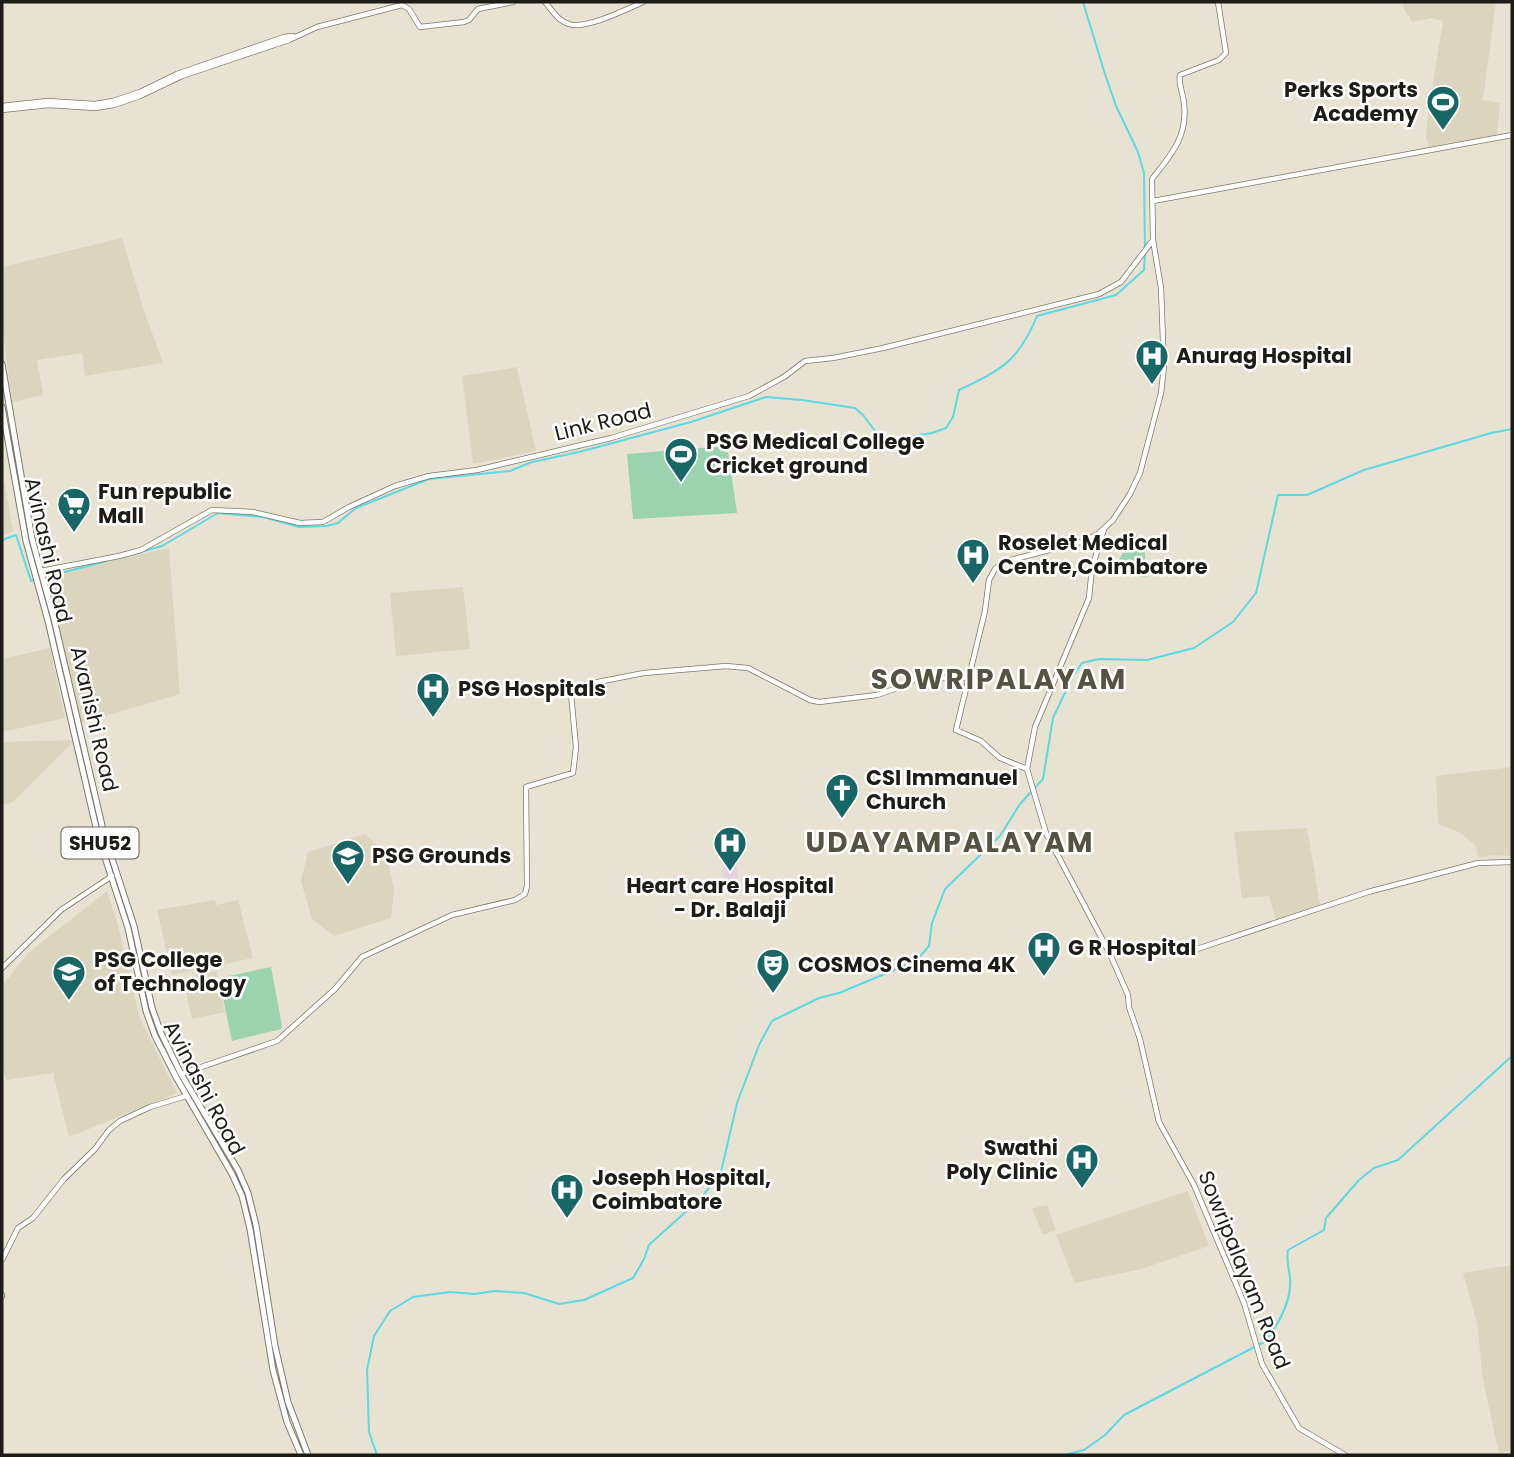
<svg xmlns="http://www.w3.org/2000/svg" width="1514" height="1457" font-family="Poppins,sans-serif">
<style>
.built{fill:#dcd5bd}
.medical{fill:#e7d1de}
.green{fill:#9ad3ae}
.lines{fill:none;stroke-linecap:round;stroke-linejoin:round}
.stream{stroke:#5dd8e5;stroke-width:2}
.secondary-casing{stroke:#7d796a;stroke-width:6}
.primary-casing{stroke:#7d796a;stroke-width:7}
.secondary{stroke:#fff;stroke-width:4.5}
.primary{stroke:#fff;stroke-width:5}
.labels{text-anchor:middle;stroke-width:5;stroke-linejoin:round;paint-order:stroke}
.shield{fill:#fff;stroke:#62605c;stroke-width:2}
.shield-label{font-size:19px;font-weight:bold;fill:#1e1c16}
.poi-label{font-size:21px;font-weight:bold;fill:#1e1c16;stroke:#fff;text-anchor:start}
.street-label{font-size:21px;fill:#1e1c16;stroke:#fff}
.district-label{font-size:28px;font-weight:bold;letter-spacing:2px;fill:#575344;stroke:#fff}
</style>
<rect width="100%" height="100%" fill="#e7e2d1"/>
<path class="built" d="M1403 2H1496L1483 100 1500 103 1497 135 1429 147 1426 136 1429 108 1443 21 1432 18 1412 22 1404 9Z
M122 238 144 311 163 363 85 376 82 353 37 360 43 395 12 402 2 324V267Z
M517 367 536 451 473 464 462 376Z
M2 469 13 532 2 535Z
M169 548 180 694 81 723 47 575Z
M463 587 470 649 396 656 390 593Z
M50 648 65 718 2 732V659Z
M75 740 14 801 2 806V742Z
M1512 767V856L1491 855 1478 858 1476 846 1461 833 1438 824 1436 776Z
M1307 828 1320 905 1276 920 1269 896 1242 898 1234 832Z
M365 834 386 853 394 890 391 918 334 936 312 919 301 881 308 852Z
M107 891 118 925 140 1019 177 1093 69 1137 53 1073 6 1080 2 1062V986L28 953Z
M215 900 216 905 238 900 253 958 172 975 157 910Z
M216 971 225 1012 192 1019 183 978Z
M1188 1191 1209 1246 1141 1269 1075 1283 1056 1235Z
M1047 1205 1056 1230 1043 1235 1032 1209Z
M1512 1265V1449L1499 1454 1483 1380 1477 1323 1463 1273Z"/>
<path class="medical" d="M737 862 738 883 723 884 722 863Z"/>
<path class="green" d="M727 446 737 513 633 519 627 454Z
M1133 535 1143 537 1147 577H1138L1115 567Z
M271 967 282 1026 281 1029 232 1041 219 978Z"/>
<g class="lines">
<path class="stream" d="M1083 2 1104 71 1116 106 1138 152 1144 173 1145 249
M2 540 16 535 31 581 36 579
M123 557 162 546 218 513 263 517 299 527 327 526 338 523 356 508 429 479 510 471 532 462 579 452 691 422 766 397 802 400 855 408 863 415 879 436 887 440 932 433 946 428 953 417 959 390C1001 370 1019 361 1037 316L1116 295 1144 270 1145 254
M45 577 107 561
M377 1455 369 1432 367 1370 374 1336 390 1311 413 1297 450 1292 475 1294 494 1291 524 1293 559 1304 584 1300 633 1278 644 1259 649 1245 702 1197 721 1172 737 1103 759 1045 772 1021 819 998 839 993 916 961 929 946 932 923 945 889 1000 836 1020 804 1043 779 1053 718 1073 676 1082 663 1099 659 1147 660 1194 648 1233 622 1256 593 1278 495H1307L1364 470 1491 433 1512 429
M1064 1455 1084 1450 1105 1435 1124 1415 1266 1341C1279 1323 1292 1301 1290 1278 1289 1268 1286 1261 1288 1250L1324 1230 1326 1218 1359 1180 1374 1168 1398 1160 1512 1056"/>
<defs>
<path id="secondary" d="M545 2C552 10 558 21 569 24 585 30 627 9 643 2
M1218 2 1226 53 1219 60 1180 75C1178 85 1183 92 1184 103 1188 136 1172 154 1152 179L1153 240 1161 288 1164 367 1161 393 1140 473 1130 494 1113 520 1098 534 1084 541 1003 562 995 569 989 580 985 611 956 730 981 741 1000 758 1027 769 1046 833 1109 952 1128 995 1129 1007 1140 1039 1159 1122 1194 1185 1244 1303 1262 1364 1299 1428 1345 1455
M2 106 47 101 95 104 113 101 140 92 177 74 284 37 293 36
M2 110 49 105 95 108 114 105 140 96 182 76 289 40 317 27 402 5 409 9 420 27 464 22 469 20 478 9 513 2
M1153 201 1512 135
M41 571 119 556 141 550 212 510 253 512 300 523 323 522 349 507 395 486 429 476 477 470 611 438 749 396 784 377 805 361 833 358 883 348 1099 294 1121 282 1153 240
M1027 769 1035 727 1089 598 1092 568 1104 529
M1109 952 1197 949 1368 892 1478 863 1512 862
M2 968 61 910 112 876
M181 1074 277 1041 335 989 362 957 452 915 515 900 525 894 527 886 526 787 573 773 576 747 571 694 577 686 644 673 726 666 748 668 810 700 819 702 877 695 903 686 917 678H967
M2 1260 18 1228 33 1218 64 1179 95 1149 109 1130 120 1121 150 1107 186 1096
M2 1295V1296"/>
<path id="primary" d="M2 364 32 539 54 619 104 834 134 926 152 1008 161 1033 181 1074 238 1170 248 1193 256 1225 275 1346 288 1402 308 1455
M2 407 26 541 48 621 98 836 128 928 146 1011 155 1036 176 1077 232 1174 242 1196 250 1229 273 1370 287 1422 301 1455"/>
</defs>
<use href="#secondary" class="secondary-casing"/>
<use href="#primary" class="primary-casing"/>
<use href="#secondary" class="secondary"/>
<use href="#primary" class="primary"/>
</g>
<defs>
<symbol id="stadium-pin" viewBox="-11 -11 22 30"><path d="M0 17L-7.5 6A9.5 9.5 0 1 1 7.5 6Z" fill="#186666" stroke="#fff"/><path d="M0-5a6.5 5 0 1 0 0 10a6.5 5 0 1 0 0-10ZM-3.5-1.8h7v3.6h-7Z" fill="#fff"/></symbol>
<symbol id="hospital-pin" viewBox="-11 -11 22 30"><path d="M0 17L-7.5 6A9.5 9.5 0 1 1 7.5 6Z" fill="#186666" stroke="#fff"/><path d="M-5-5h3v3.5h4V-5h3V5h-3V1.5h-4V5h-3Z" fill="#fff"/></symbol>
<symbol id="supermarket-pin" viewBox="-11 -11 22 30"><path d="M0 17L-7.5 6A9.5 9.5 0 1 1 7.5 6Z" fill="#186666" stroke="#fff"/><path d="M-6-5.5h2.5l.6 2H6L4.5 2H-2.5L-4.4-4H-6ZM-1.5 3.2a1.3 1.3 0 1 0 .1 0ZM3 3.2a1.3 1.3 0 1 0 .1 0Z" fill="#fff"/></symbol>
<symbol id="church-pin" viewBox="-11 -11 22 30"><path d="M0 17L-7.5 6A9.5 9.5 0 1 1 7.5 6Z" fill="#186666" stroke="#fff"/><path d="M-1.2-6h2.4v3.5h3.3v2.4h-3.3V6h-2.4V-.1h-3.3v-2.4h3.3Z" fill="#fff"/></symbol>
<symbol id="university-pin" viewBox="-11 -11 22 30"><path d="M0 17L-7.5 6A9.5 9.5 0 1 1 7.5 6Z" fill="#186666" stroke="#fff"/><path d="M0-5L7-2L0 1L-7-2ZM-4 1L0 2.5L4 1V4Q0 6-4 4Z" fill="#fff"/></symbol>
<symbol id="theatre-pin" viewBox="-11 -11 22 30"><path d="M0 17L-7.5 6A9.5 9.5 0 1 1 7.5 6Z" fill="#186666" stroke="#fff"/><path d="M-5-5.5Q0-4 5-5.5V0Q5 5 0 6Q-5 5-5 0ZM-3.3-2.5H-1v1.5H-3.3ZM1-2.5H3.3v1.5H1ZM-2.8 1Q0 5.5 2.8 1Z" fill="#fff"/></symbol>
</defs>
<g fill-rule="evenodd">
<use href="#stadium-pin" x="1424" y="83" width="38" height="52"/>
<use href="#hospital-pin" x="1133" y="337" width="38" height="52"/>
<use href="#stadium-pin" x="662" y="435" width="38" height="52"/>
<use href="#supermarket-pin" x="55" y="485" width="38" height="52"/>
<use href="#hospital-pin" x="954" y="536" width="38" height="52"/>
<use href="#hospital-pin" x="414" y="670" width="38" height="52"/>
<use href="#church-pin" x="823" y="771" width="38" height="52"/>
<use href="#hospital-pin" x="711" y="824" width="38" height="52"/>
<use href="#university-pin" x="329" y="837" width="38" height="52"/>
<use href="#hospital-pin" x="1025" y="929" width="38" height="52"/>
<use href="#theatre-pin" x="754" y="946" width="38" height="52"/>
<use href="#university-pin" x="50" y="953" width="38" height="52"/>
<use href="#hospital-pin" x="1063" y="1141" width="38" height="52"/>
<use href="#hospital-pin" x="548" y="1171" width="38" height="52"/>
</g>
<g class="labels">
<rect class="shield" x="61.5" y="827.5" width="77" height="31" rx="5"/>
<g class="shield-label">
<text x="100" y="850">SHU52</text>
</g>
<g class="poi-label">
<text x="1418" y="97" text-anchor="end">Perks Sports<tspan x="1418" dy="24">Academy</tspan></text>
<text x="1176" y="363">Anurag Hospital</text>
<text x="706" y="449">PSG Medical College<tspan x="706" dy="24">Cricket ground</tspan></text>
<text x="98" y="499">Fun republic<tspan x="98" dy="24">Mall</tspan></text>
<text x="998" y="550">Roselet Medical<tspan x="998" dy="24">Centre,Coimbatore</tspan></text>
<text x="458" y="696">PSG Hospitals</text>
<text x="866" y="785">CSI Immanuel<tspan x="866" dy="24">Church</tspan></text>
<text x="372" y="863">PSG Grounds</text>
<text x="730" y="893" text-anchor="middle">Heart care Hospital<tspan x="730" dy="24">- Dr. Balaji</tspan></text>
<text x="1068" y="955">G R Hospital</text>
<text x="94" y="967">PSG College<tspan x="94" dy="24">of Technology</tspan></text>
<text x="798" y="972">COSMOS Cinema 4K</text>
<text x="1058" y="1155" text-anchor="end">Swathi<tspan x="1058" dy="24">Poly Clinic</tspan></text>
<text x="592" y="1185">Joseph Hospital,<tspan x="592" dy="24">Coimbatore</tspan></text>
</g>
<g class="street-label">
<text transform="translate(603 422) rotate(-14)" y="7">Link Road</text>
<text transform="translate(48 550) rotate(77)" y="7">Avinashi Road</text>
<text transform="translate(94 719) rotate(77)" y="7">Avanishi Road</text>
<text transform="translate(204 1088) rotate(62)" y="7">Avinashi Road</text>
<text transform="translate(1244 1270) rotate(68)" y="7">Sowripalayam Road</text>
</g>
<g class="district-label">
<text x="999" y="689">SOWRIPALAYAM</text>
<text x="950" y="852">UDAYAMPALAYAM</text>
</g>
</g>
<rect width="1514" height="1457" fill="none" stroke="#1e1c16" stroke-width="7"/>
</svg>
